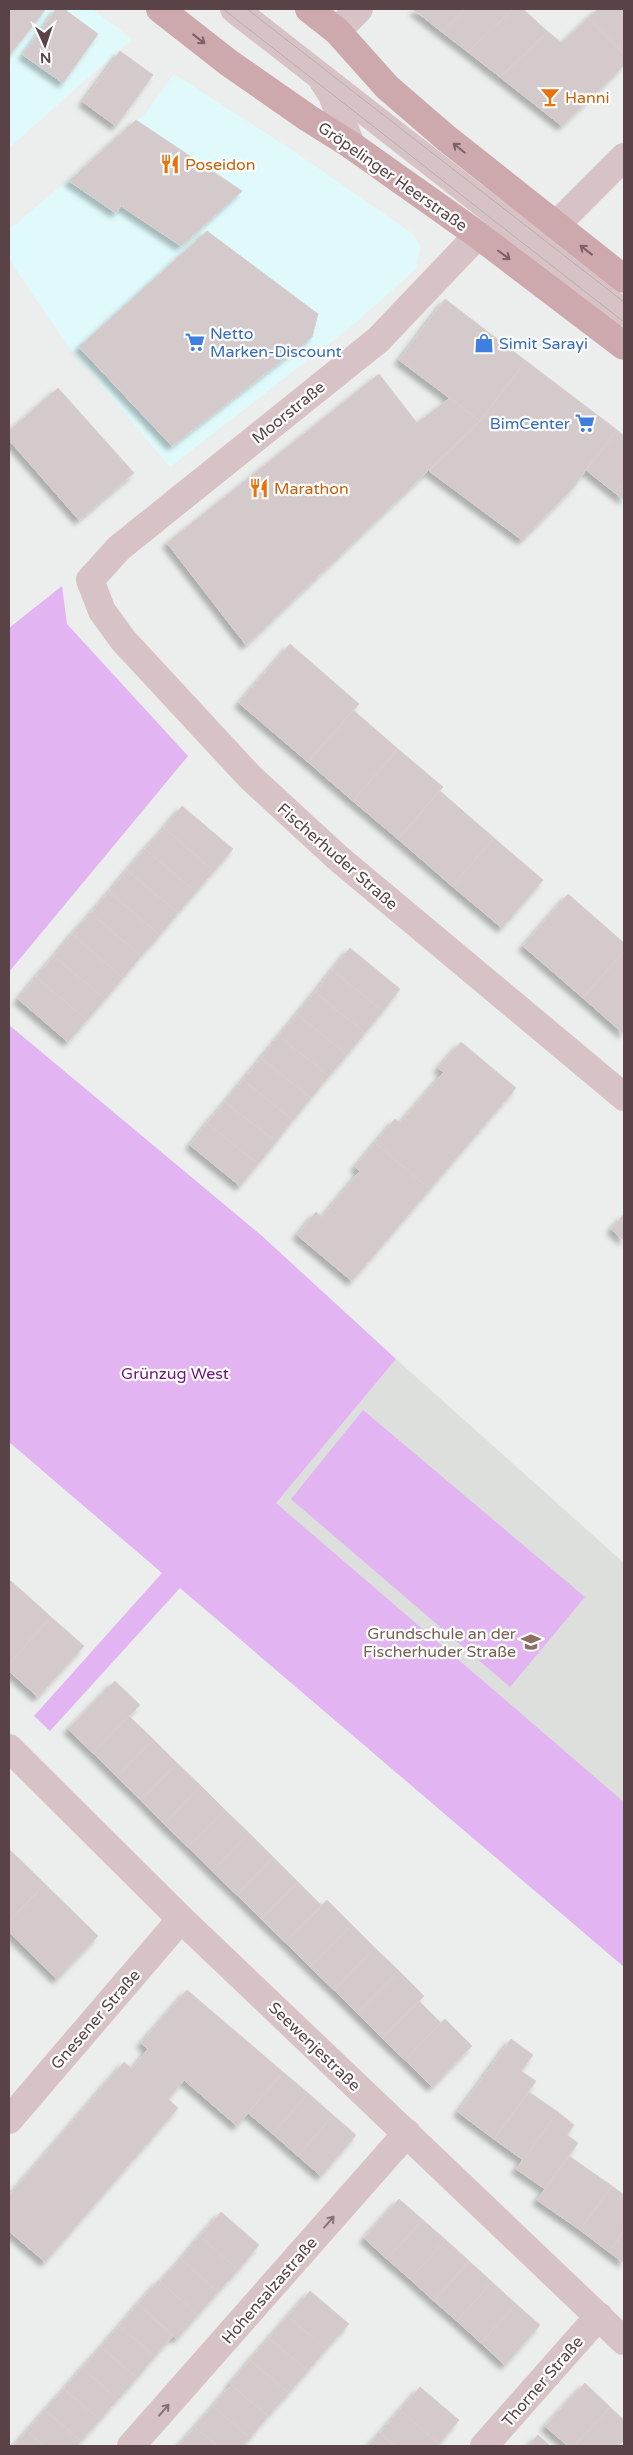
<svg xmlns="http://www.w3.org/2000/svg" width="633" height="2455" font-family="'Varela Round',sans-serif">
<style>
.commercial{fill:#e0fafc}
.education{fill:#dddfdc}
.green{fill:#e2b4f1}
.building{fill:#d4cacb;stroke:#d8cfce;filter:url(#shadow)}
.lines{fill:none;stroke-linecap:round;stroke-linejoin:round}
.minor{stroke:#d7c3c6;stroke-width:28}
.major{stroke:#cda8ad;stroke-width:28}
.tram{stroke:#b6adad;stroke-width:1}
.oneway{stroke:#7c6165}
.oneway2{stroke:#857073}
.labels{text-anchor:middle;stroke-width:4.5;stroke-linejoin:round;paint-order:stroke}
.food-label{font-size:16px;fill:#c56008;stroke:#fff;text-anchor:start}
.street-label{font-size:16px;fill:#594346;stroke:#fff}
.shop-label{font-size:16px;fill:#366cbe;stroke:#fff;text-anchor:start}
.park-label{font-size:16px;fill:#70107d;stroke:#fff}
.education-label{font-size:16px;fill:#785e54;stroke:#fff;text-anchor:end}
</style>
<defs>
<filter id="shadow"><feDropShadow dx="-4.5" dy="4.5" stdDeviation="2.5" flood-color="#0004"/></filter>
</defs>
<rect width="100%" height="100%" fill="#ebeeec"/>
<path class="commercial" d="M9 9H92L132 39 9 148Z
M174 74 292 150 413 234 421 246 416 269 353 325 170 467 67 345 9 259V230L145 114Z"/>
<path class="education" d="M396 1359 624 1563V1802L275 1503Z"/>
<path class="green" d="M62 586 67 624 188 756 9 972V628Z
M9 1025 262 1236 396 1359 276 1503 624 1802V1967L180 1588 50 1731 34 1716 162 1573 9 1442Z
M363 1410 585 1597 510 1687 291 1499Z"/>
<path class="building" d="M9 9H46L9 56Z
M56 9H64L98 34 63 83 23 55Z
M416 9H465L442 32 414 10Z
M465 9H513L468 52 442 32Z
M513 9H523L548 32 500 77 468 52Z
M598 9H624V54L588 18Z
M588 18 624 54V65L562 126 500 77 548 32 562 43Z
M120 51 153 75 116 126 83 102Z
M136 120 242 191 181 246 121 206 116 213 69 181Z
M207 231 318 314 312 337 172 446 79 347Z
M445 299 526 361 480 421 399 360Z
M526 361 617 430 571 490 522 540 429 471 480 421Z
M379 374 417 423 450 398 480 421 246 645 167 543Z
M58 388 134 473 79 520 9 440V431Z
M617 430 624 436V481L615 493 586 470Z
M624 481V500L615 493Z
M290 644 359 704 308 762 239 703Z
M353 710 398 749 353 801 308 762Z
M398 749 443 787 398 839 353 801Z
M440 791 494 838 452 886 398 839Z
M182 806 233 849 214 871 164 828Z
M164 828 214 871 196 892 145 849Z
M494 838 543 880 502 928 452 886Z
M145 849 196 892 178 913 127 870Z
M127 870 178 913 160 935 109 892Z
M109 892 160 935 141 956 91 913Z
M568 894 624 943V951L583 998 523 946Z
M91 913 141 956 123 978 72 934Z
M72 934 123 978 105 999 54 956Z
M350 948 400 989 383 1011 332 970Z
M624 951V1034L583 998Z
M54 956 105 999 87 1020 36 977Z
M332 970 383 1011 365 1033 315 992Z
M36 977 87 1020 68 1042 18 999Z
M315 992 365 1033 347 1055 297 1014Z
M297 1014 347 1055 329 1076 279 1036Z
M279 1036 329 1076 311 1098 261 1058Z
M461 1042 516 1088 430 1189 375 1143 395 1119 400 1123 444 1072 438 1068Z
M261 1058 311 1098 293 1120 243 1080Z
M243 1080 293 1120 276 1142 225 1102Z
M225 1102 276 1142 258 1164 207 1123Z
M207 1123 258 1164 240 1186 190 1145Z
M375 1143 430 1189 352 1281 297 1235 316 1212 322 1217 360 1171 355 1167Z
M624 1214V1241L611 1229Z
M11 1581 51 1617 9 1664V1583Z
M51 1617 84 1646 38 1697 9 1671V1664Z
M115 1681 140 1705 93 1753 68 1729Z
M129 1716 153 1739 117 1777 93 1753Z
M153 1739 177 1763 141 1800 117 1777Z
M177 1763 201 1786 164 1824 141 1800Z
M201 1786 225 1810 188 1847 164 1824Z
M225 1810 249 1833 212 1871 188 1847Z
M249 1833 273 1857 237 1895 212 1871Z
M9 1849 45 1884 9 1921Z
M273 1857 298 1882 261 1919 237 1895Z
M298 1882 322 1906 285 1942 261 1919Z
M45 1884 98 1936 57 1979 9 1932V1921Z
M327 1900 352 1925 310 1967 285 1942Z
M352 1925 375 1948 334 1990 310 1967Z
M375 1948 399 1971 357 2013 334 1990Z
M399 1971 424 1996 382 2038 357 2013Z
M187 1990 283 2072 237 2126 184 2080 168 2099 178 2108 45 2262 9 2231V2196L124 2062 132 2069 148 2049 141 2043Z
M419 2001 441 2023 405 2060 382 2038Z
M445 2019 472 2046 432 2087 405 2060Z
M511 2039 533 2055 521 2071 536 2081 494 2139 458 2112Z
M283 2072 308 2093 273 2134 248 2113Z
M529 2092 558 2112 523 2160 494 2139Z
M308 2093 333 2115 298 2156 273 2134Z
M558 2112 574 2125 567 2135 578 2143 545 2189 516 2169Z
M333 2115 356 2135 321 2176 298 2156Z
M569 2156 612 2186 580 2230 537 2200Z
M612 2186 624 2195V2230L609 2252 580 2230Z
M399 2199 423 2220 387 2259 364 2238Z
M221 2212 259 2245 238 2270 200 2236Z
M423 2220 446 2240 410 2279 387 2259Z
M624 2230V2263L609 2252Z
M200 2236 238 2270 218 2292 181 2259Z
M446 2240 469 2261 434 2301 410 2279Z
M181 2259 218 2292 198 2315 160 2282Z
M469 2261 492 2282 457 2321 434 2301Z
M159 2280 198 2315 177 2339 138 2304Z
M492 2282 516 2304 481 2343 457 2321Z
M310 2291 349 2324 326 2349 288 2316Z
M138 2304 173 2336 155 2356 119 2326Z
M516 2304 540 2325 505 2365 481 2343Z
M288 2316 326 2349 308 2371 269 2338Z
M119 2326 155 2356 137 2378 101 2347Z
M269 2338 308 2371 289 2393 250 2360Z
M101 2347 137 2378 118 2399 82 2368Z
M250 2360 289 2393 268 2416 230 2384Z
M82 2368 118 2399 100 2420 64 2389Z
M585 2383 610 2407 574 2446H568L545 2426Z
M231 2385 268 2416 250 2438 213 2406Z
M420 2387 459 2420 439 2444 400 2410Z
M64 2389 100 2420 81 2441 45 2410Z
M213 2406 250 2438 242 2446H217L195 2427Z
M610 2407 624 2420V2440L618 2446H574Z
M45 2410 81 2441 77 2446H45L27 2431Z
M400 2410 439 2444 437 2446H395L380 2433Z
M195 2427 217 2446H178Z
M27 2431 45 2446H14Z
M380 2433 395 2446H368Z
M538 2435 550 2446H528Z"/>
<g class="lines">
<path class="minor" d="M234 9 624 313
M337 31 359 9
M323 81 332 95 351 145
M555 226 624 157
M478 235 378 340 119 548 90 580 102 611 123 640 250 777 338 858 624 1097
M9 1748 181 1919 624 2341
M9 2120 181 1919
M131 2446 407 2133
M484 2446 599 2316"/>
<path class="major" d="M160 9 229 63 308 118 351 145 478 235 624 346
M309 9 337 31 387 87 446 138 624 279"/>
<path class="tram" d="M223 9 624 322
M247 9 624 302"/>
</g>
<defs><path id="oneway-shaft" d="M-6 0H5M1.5-3L5.5 0L1.5 3" fill="none" stroke-width="1.6" stroke-linecap="round" stroke-linejoin="round" transform="scale(1.25)"/></defs>
<g class="oneway">
<use href="#oneway-shaft" transform="translate(199 39) rotate(38)"/>
<use href="#oneway-shaft" transform="translate(459 148) rotate(-141)"/>
<use href="#oneway-shaft" transform="translate(586 250) rotate(-142)"/>
<use href="#oneway-shaft" transform="translate(504 255) rotate(37)"/>
</g>
<g class="oneway2">
<use href="#oneway-shaft" transform="translate(329 2222) rotate(-49)"/>
<use href="#oneway-shaft" transform="translate(164 2410) rotate(-49)"/>
</g>
<defs>
<symbol id="bar-bare" viewBox="-9 -9 18 18"><path d="M-6-5H6L.8 .8V4.5H3.5V6h-7V4.5H-.8V.8Z" fill="#e8710a" stroke="#fff" stroke-width="2.5" paint-order="stroke"/></symbol>
<symbol id="restaurant-bare" viewBox="-9 -9 18 18"><path d="M-5-6h1v4h1v-4h1v4h1v-4h1v5L-1.5 .5V6h-2V.5L-5-1ZM5-6V6H3V1.5H1.5Q1.5-4 5-6Z" fill="#e8710a" stroke="#fff" stroke-width="2.5" paint-order="stroke"/></symbol>
<symbol id="supermarket-bare" viewBox="-9 -9 18 18"><path d="M-6-5.5h2.5l.6 2H6L4.5 2H-2.5L-4.4-4H-6ZM-1.5 3.2a1.3 1.3 0 1 0 .1 0ZM3 3.2a1.3 1.3 0 1 0 .1 0Z" fill="#3f7fe0" stroke="#fff" stroke-width="2.5" paint-order="stroke"/></symbol>
<symbol id="shop-bare" viewBox="-9 -9 18 18"><path d="M-5-2.5h2.3a2.7 3.5 0 0 1 5.4 0H5L5.5 6h-11ZM-1.5-2.5h3a1.5 2.3 0 0 0-3 0Z" fill="#3f7fe0" stroke="#fff" stroke-width="2.5" paint-order="stroke"/></symbol>
<symbol id="school-bare" viewBox="-9 -9 18 18"><path d="M0-5L7-2L0 1L-7-2ZM-4 1L0 2.5L4 1V4Q0 6-4 4Z" fill="#8d6e63" stroke="#fff" stroke-width="2.5" paint-order="stroke"/></symbol>
</defs>
<g fill-rule="evenodd">
<use href="#bar-bare" x="536" y="83" width="28" height="28"/>
<use href="#restaurant-bare" x="156" y="150" width="28" height="28"/>
<use href="#supermarket-bare" x="181" y="328" width="28" height="28"/>
<use href="#shop-bare" x="470" y="329" width="28" height="28"/>
<use href="#supermarket-bare" x="571" y="409" width="28" height="28"/>
<use href="#restaurant-bare" x="245" y="474" width="28" height="28"/>
<use href="#school-bare" x="517" y="1628" width="28" height="28"/>
</g>
<g class="labels">
<g class="food-label">
<text x="565" y="103">Hanni</text>
<text x="185" y="170">Poseidon</text>
<text x="274" y="494">Marathon</text>
</g>
<g class="street-label">
<text transform="translate(393 176) rotate(35)" y="6">Gröpelinger Heerstraße</text>
<text transform="translate(288 412) rotate(-39)" y="6">Moorstraße</text>
<text transform="translate(338 856) rotate(41)" y="6">Fischerhuder Straße</text>
<text transform="translate(95 2019) rotate(-49)" y="6">Gnesener Straße</text>
<text transform="translate(315 2046) rotate(44)" y="6">Seewenjestraße</text>
<text transform="translate(269 2290) rotate(-49)" y="6">Hohensalzastraße</text>
<text transform="translate(542 2381) rotate(-49)" y="6">Thorner Straße</text>
</g>
<g class="shop-label">
<text x="210" y="339">Netto<tspan x="210" dy="18">Marken-Discount</tspan></text>
<text x="499" y="349">Simit Sarayi</text>
<text x="570" y="429" text-anchor="end">BimCenter</text>
</g>
<g class="park-label">
<text x="175" y="1379">Grünzug West</text>
</g>
<g class="education-label">
<text x="516" y="1639">Grundschule an der<tspan x="516" dy="18">Fischerhuder Straße</tspan></text>
</g>
</g>
<rect width="633" height="2455" fill="none" stroke="#594346" stroke-width="20"/>
<g transform="translate(45 45) rotate(177)" stroke="#ffffff" stroke-width="4" paint-order="stroke">
<path d="M0-4L9 19L0 12L-9 19Z" fill="#594346"/>
<text y="-8" font-size="14" font-weight="bold" text-anchor="middle" fill="#594346">N</text>
</g>
</svg>
